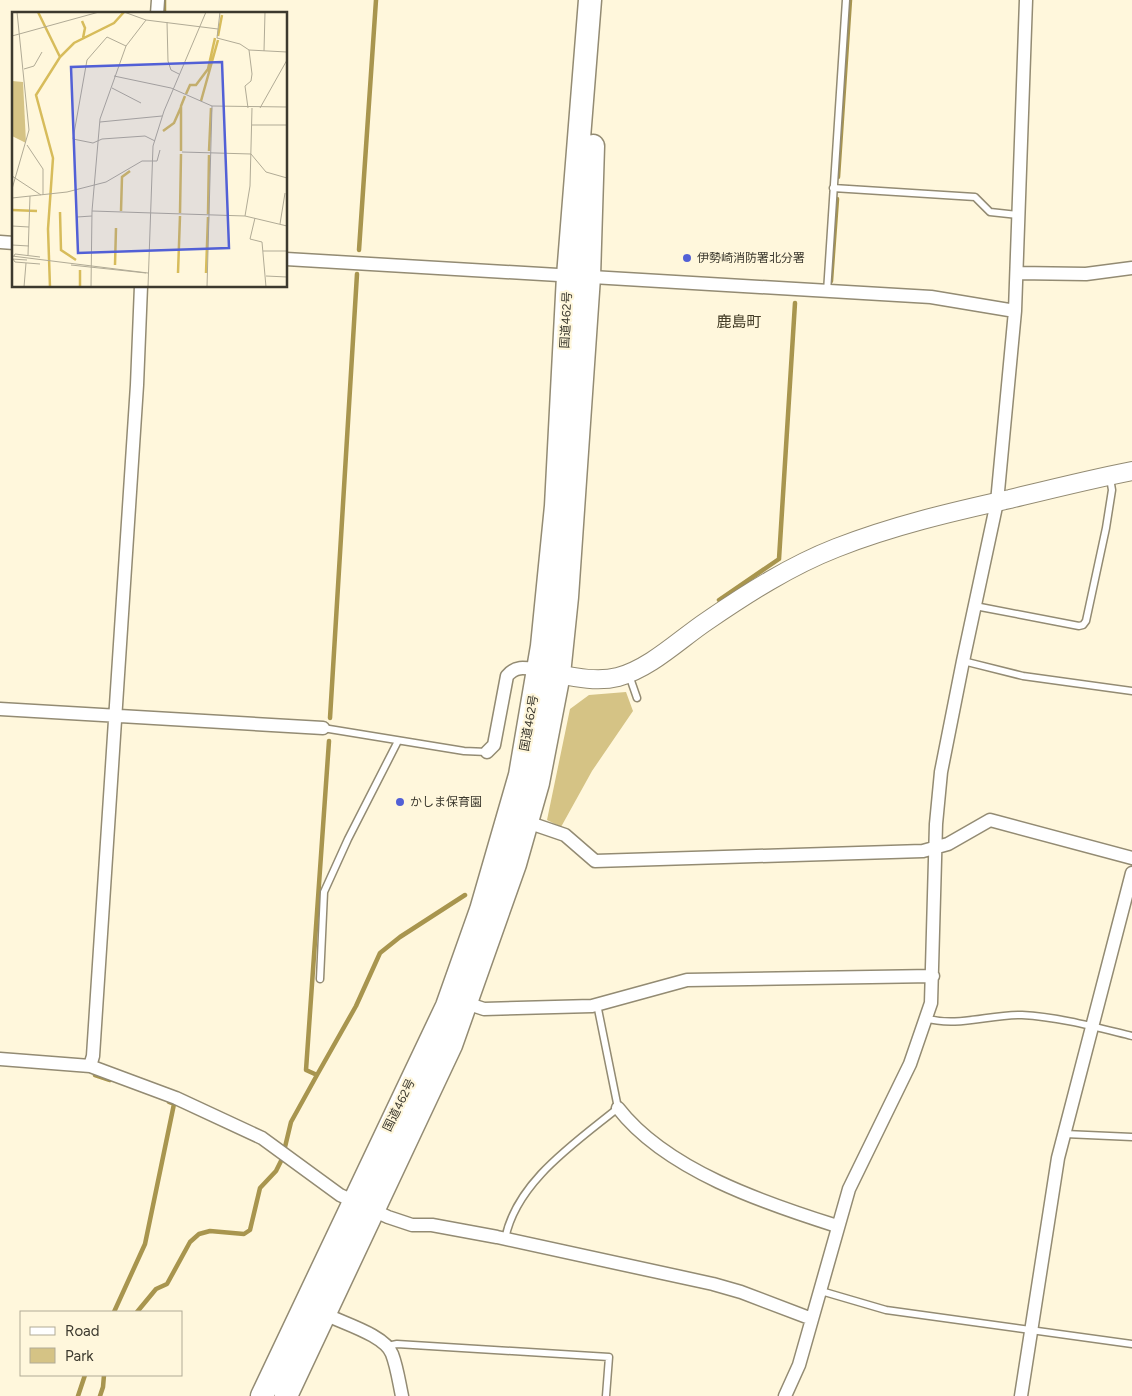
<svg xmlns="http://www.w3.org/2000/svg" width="1132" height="1396" font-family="Figtree,'Noto Sans JP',sans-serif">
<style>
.green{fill:#d5c385}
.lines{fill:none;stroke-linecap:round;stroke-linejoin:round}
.stream{stroke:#a8954e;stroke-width:4.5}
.lane-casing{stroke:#938b73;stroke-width:9}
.street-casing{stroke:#938b73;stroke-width:15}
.secondary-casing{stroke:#938b73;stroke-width:20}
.highway-casing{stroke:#938b73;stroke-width:25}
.lane{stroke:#fff;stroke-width:6}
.street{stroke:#fff;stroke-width:12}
.secondary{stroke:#fff;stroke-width:18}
.highway{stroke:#fff;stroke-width:22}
.poi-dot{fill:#5260d6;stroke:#fff7dc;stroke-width:2}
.labels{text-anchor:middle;stroke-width:4.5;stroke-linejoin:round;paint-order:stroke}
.poi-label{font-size:12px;fill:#3c392e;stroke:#fff7dc;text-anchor:start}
.street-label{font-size:12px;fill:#3c392e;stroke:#fff7dc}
.quarter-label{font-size:15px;fill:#433c26;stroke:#fff7dc}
.inset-river{fill:none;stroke:#d7bc5b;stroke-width:2.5}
.inset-road{fill:none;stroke:#b1ab96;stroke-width:1}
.view{fill:#5260d6;fill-opacity:0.15;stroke:#5260d6;stroke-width:2.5}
.inset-edge{fill:none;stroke:#3c392e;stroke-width:2.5}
</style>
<rect width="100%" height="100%" fill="#fff7dc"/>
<path class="green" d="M626 692 633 711 592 771 561 827 547 820 570 709 589 695Z"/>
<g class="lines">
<path class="stream" d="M164 14V0
M838 177 850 0
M359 250 376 0
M831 281 837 199
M719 600 779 559 795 303
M330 718 357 274
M95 1075 110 1080
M317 1075 356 1006 380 953 400 937 465 895
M285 1147 291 1122 317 1075 306 1070 329 741
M114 1312 145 1244 174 1104 169 1102
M137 1312 156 1289 167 1284 190 1242 199 1234 210 1231 244 1234 250 1230 260 1188 276 1171 282 1159
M78 1396 85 1375
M100 1396 103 1387 104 1375"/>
<defs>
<path id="lane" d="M833 188 975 197 990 212 1018 215
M827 292 846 0
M975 606 1079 626 1083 625 1086 621 1106 528 1112 490 1110 478
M963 661 1023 676 1132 691
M629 675 637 698
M323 728 464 751 487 752
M320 979 324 892 348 839 398 741
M925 1018C957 1028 990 1014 1022 1015 1059 1017 1095 1027 1132 1036
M1065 1134 1132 1137
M505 1239C516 1182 575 1143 618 1108L597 1004
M821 1291 886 1310 1132 1344
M387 1346 397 1344 609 1357 606 1396"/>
<path id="street" d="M157 14 158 0
M0 242 14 243
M286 259 931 297 1015 311
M1017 273 1086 274 1132 268
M0 709 323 728
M487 752 494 745 507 676C516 665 526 668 538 670
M527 822 565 835 595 861 923 851 948 844 990 820 1132 858
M466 1003 484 1009 592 1006 687 980 933 976
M0 1059 90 1066 176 1098 262 1138 340 1195 388 1217 412 1225H432L497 1237 713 1284 741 1292 812 1319
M90 1066 93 1056 137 385 141 286
M618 1108C666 1170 764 1203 837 1226
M325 1314C342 1323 385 1335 392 1354 397 1367 399 1382 402 1396
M785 1396 799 1365 849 1189 910 1064 931 1003 936 824 941 772 963 661 997 502 1015 311 1026 0
M1021 1396 1058 1158 1132 873"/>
<path id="secondary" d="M547 672C569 676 595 683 618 677 651 668 680 639 707 621 748 593 790 566 836 548 892 526 951 512 1010 499 1051 489 1091 479 1132 471"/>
<path id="highway" d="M262 1396 447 1006 481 910 520 775 542 646 556 506 568 276 590 0
M286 1396 451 1045 515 864 538 783 559 674 567 597 589 277 593 146"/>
</defs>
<use href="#lane" class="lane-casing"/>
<use href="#street" class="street-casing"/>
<use href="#secondary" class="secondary-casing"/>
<use href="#highway" class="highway-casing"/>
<use href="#lane" class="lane"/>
<use href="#street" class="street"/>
<use href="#secondary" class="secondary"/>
<use href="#highway" class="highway"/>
</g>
<g class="poi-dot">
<circle cx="687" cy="258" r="5"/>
<circle cx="400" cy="802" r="5"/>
</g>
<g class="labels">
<g class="poi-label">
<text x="697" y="262">伊勢崎消防署北分署</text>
<text x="410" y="806">かしま保育園</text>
</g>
<g class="street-label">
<text transform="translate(566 320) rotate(-87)" y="4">国道462号</text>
<text transform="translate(529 723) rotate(-80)" y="4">国道462号</text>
<text transform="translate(399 1105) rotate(-64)" y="4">国道462号</text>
</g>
<g class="quarter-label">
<text x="739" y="327">鹿島町</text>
</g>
</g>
<g transform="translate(12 12)">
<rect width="275" height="275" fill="#fff7dc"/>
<path d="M0 69 11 70 14 131 0 124Z" fill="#d5c385"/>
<path class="inset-river" d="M26 0 48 45M70 9 73 16 71 26M206 24 210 3M174 82 178 73H184L196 57 203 26M189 89 206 28M151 119 162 111 169 95M169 139V94L173 84M197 139 199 96M0 198 25 199M109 199 110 165 118 159M48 200 49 238 64 248M168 201 169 142M196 202 197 143M103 253 104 216M68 258V275M166 261 168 204M194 261 196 205M38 275 36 217 41 146 24 83 48 45 62 31 102 11 112 0"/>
<path class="inset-road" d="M112 0 134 8 206 17M208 0 205 26 228 32 237 38 275 40M216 0H246M155 10 156 49 159 58 167 62M0 24 87 0M114 34 95 25 75 48 61 127 81 131 90 127 133 124 143 129M252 39 253 0M12 57 22 54 30 40M102 64 159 76 200 94 275 95M100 76 129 91M236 96 233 74 239 69 240 62 237 38M248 96 275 48M88 110 150 104M240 113H275M15 133 31 157V183M170 140 239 142 254 160 275 166M0 164 29 183M0 177 17 118 5 0M0 186 55 180 94 170 130 149H145L148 138M80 199 233 204 275 214M233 204 238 174 240 96M65 205 80 204M243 206 238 227 250 230 254 275M268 212 273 181M0 214 17 215M0 233 17 234M251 239H275M16 243 18 184M0 244 136 261M2 244 3 242 28 245M0 247 15 248M1 247 3 250 28 252M59 253 134 261M254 264 275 265M12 275 14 251M79 275 80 199 88 107 114 34 134 8M136 275 141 134 152 99 194 0M195 275 200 94"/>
<path class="view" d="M210 50 217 236 66 241 59 55Z"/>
<rect width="275" height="275" class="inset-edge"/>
</g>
<rect x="20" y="1311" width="162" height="65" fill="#fff7dc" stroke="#b1ab96"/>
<rect x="30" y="1327" width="25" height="8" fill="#ffffff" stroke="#b1ab96"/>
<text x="65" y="1336" font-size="15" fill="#3c392e">Road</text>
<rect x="30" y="1348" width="25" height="15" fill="#d5c385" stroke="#b1ab96"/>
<text x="65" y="1361" font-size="15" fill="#3c392e">Park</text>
</svg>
